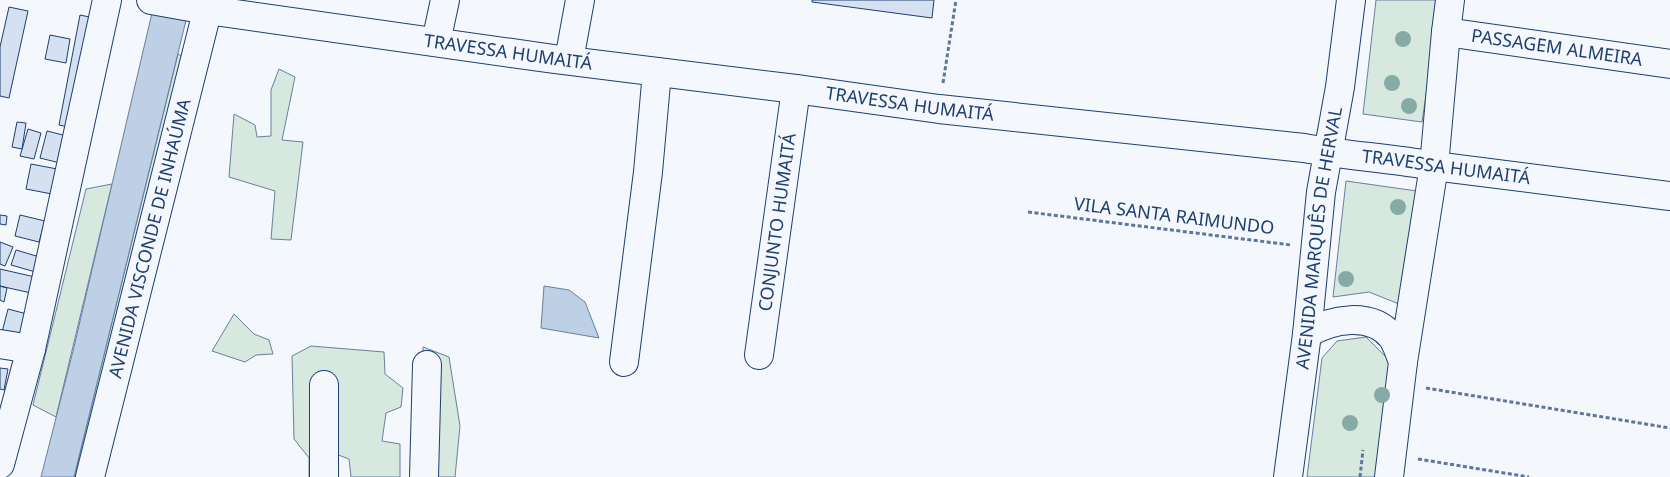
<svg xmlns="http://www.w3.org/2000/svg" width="1670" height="477" font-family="'Noto Sans',sans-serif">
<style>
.green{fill:#d7e8df;stroke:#687fa3}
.water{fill:#bed0e5;stroke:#687fa3}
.building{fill:#d5e0f0;stroke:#1d3f73}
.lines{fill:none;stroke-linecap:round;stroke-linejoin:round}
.minor-casing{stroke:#1d3f73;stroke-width:30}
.major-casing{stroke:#1d3f73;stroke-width:30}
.path{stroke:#5e769c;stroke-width:3;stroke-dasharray:4 2.5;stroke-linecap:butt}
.minor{stroke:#f4f7fb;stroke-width:28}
.major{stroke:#f4f7fb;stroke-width:28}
.tree{fill:#86aba6}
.labels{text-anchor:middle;stroke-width:4;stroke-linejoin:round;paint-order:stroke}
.street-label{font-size:18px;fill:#1d3f73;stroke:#f4f7fb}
</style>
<rect width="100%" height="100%" fill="#f4f7fb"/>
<path class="green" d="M1376 0H1440L1422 122 1363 114Z
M178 54 190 61 85 477H74Z
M279 69 295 77 282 140 303 142 291 240 271 239 275 191 229 177 234 114 255 125 257 137 271 136V90Z
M1346 181 1417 191 1399 304 1369 292 1333 297Z
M112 184 56 417 33 405 86 189Z
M234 314 254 334 269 340 273 354 256 355 245 362 212 351Z
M1366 337 1390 361 1375 477H1307L1322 358 1337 341Z
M311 346 384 352 385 374 403 388 401 407 386 413 382 441 400 444V477H351L349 459 333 453V477H309V458L294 439 292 356Z
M423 347 449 357 460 426 455 477H426Z"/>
<path class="water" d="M155 0H191L74 477H41L74 347Z
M544 286 569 290 585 302 599 338 541 328Z"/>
<path class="building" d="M812 0H934L932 18 812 2Z
M9 7 28 11 9 98 0 96V47Z
M80 15 94 18 73 128 59 125Z
M50 35 70 39 66 63 45 59Z
M17 122 26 123 22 149 12 147Z
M28 129 41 133 34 159 20 156Z
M47 131 67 136 60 163 40 158Z
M31 164 57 169 52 194 26 189Z
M0 215 7 216 6 225 0 224Z
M20 215 45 221 39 242 15 236Z
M0 242 13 247 5 266 0 264Z
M16 250 43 258 39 273 11 265Z
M0 269 35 277 31 293 0 286Z
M0 286 7 288 4 302 0 300Z
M8 309 27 314 20 341 1 336Z
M0 368 8 369 4 390 0 389Z"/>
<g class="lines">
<defs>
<g id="minor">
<path id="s1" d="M151 0 207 10 554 59 796 89 939 109 1304 148C1347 156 1391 158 1434 166L1670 196"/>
<path id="s2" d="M1446 32 1670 64"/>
<path d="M436 42 445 0"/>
<path d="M569 60 580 0"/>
<path d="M0 344 31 349"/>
<path id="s3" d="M759 355 796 89"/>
<path d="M624 362 648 172 657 72"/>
<path d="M324 385V477"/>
<path d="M0 464 31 349 107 0"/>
<path id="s4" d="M90 477 210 0"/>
<path d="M424 477 427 365"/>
</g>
<g id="major">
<path d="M1307 334C1331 319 1371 311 1392 337 1397 344 1400 354 1403 362"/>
<path id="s5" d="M1288 477 1307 334 1321 192 1340 87 1351 0"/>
<path d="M1389 477 1403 362 1434 166 1446 32 1450 0"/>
</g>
</defs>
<use href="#minor" class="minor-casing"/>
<use href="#major" class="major-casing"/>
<path class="path" d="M943 83 956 0
M1028 212 1291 245
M1426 388 1670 428
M1418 459 1529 477
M1360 477 1363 450"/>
<use href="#minor" class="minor"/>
<use href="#major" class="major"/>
</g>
<g class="tree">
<circle cx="1403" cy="39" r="8"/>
<circle cx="1392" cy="83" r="8"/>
<circle cx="1409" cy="106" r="8"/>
<circle cx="1398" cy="207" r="8"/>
<circle cx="1346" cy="279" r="8"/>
<circle cx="1382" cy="395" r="8"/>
<circle cx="1350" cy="423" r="8"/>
</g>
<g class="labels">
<g class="street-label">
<text dy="6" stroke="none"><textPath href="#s2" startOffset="112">PASSAGEM ALMEIRA</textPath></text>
<text dy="6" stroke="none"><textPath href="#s1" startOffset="361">TRAVESSA HUMAITÁ</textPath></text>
<text dy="6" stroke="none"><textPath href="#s1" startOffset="766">TRAVESSA HUMAITÁ</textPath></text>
<text dy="6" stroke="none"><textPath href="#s1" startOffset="1306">TRAVESSA HUMAITÁ</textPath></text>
<text transform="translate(1174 216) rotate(7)" y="6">VILA SANTA RAIMUNDO</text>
<text dy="6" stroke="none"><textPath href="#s3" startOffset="134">CONJUNTO HUMAITÁ</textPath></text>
<text dy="6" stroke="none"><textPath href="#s5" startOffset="241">AVENIDA MARQUÊS DE HERVAL</textPath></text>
<text dy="6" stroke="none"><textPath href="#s4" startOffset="246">AVENIDA VISCONDE DE INHAÚMA</textPath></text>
</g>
</g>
</svg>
